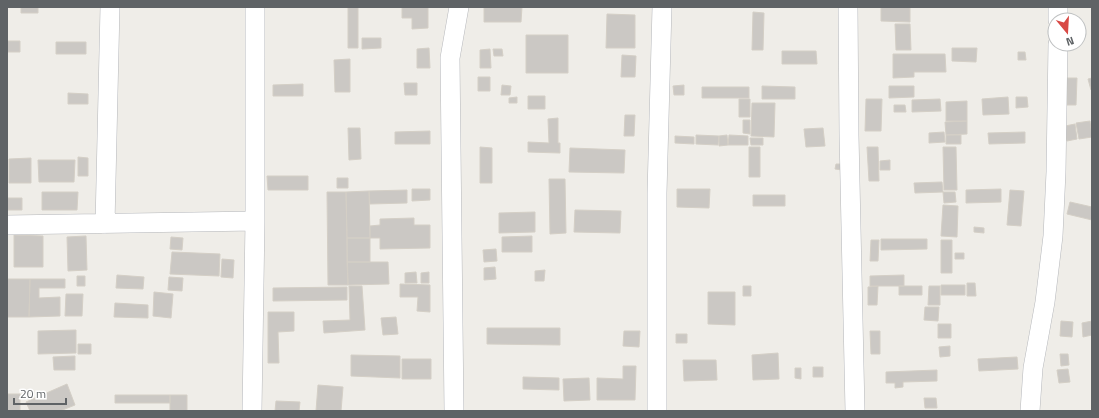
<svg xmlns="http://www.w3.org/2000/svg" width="1099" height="418" font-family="'Titillium Web',sans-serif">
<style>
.building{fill:#cbc8c4;stroke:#d4cfc6}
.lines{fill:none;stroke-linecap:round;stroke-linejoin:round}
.minor-casing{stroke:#b5b7bb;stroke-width:20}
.minor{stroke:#fff;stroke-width:19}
</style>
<rect width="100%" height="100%" fill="#efede8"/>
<path class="building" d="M21 7H38V13H21Z
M348 7H358V48H348Z
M402 7H428V28L412 29V18H402Z
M484 7H522L521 22H484Z
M881 7H910V22L881 21Z
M753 12 764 13 763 50H752Z
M607 14 635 15V48H606Z
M895 24H910L911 50H896Z
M526 35H568V73H526Z
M362 38H381V48L362 49Z
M7 41H20V52H7Z
M56 42H86V54H56Z
M429 48 430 68H417V49Z
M952 48H977L976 62 952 61Z
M490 49 491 68H480V50Z
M493 49H502L503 56H494Z
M782 51H816L817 64H782Z
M1018 52H1025L1026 60H1018Z
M893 54H945L946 72H914V77L893 78Z
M622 55 636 56 635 77H621Z
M350 59V92H335L334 60Z
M478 77H490V91H478Z
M1067 78H1077L1076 105H1067Z
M1092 78V90H1091L1088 79Z
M404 83H417V95H405Z
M303 84V96H273V85Z
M502 85 511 86 510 95H501Z
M684 85V95H674L673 86Z
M762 86 795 87V99H762Z
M889 86H914V97L889 98Z
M702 87H749V98H702Z
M68 93 88 94V104H68Z
M528 96H545V109H528Z
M517 97V103H509V98Z
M1008 97 1009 114 983 115 982 99Z
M1016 97H1027L1028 107 1016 108Z
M739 99H750V117H739Z
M866 99H882L881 131H865Z
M940 99 941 111 912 112V100Z
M967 101V121H946V102Z
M752 103H775L774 137 751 136Z
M894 105H905L906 112H894Z
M625 115H635L634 136H624Z
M558 118V143H560V153L528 152V142L549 143 548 119Z
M743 120H750V134L743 133Z
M967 121V134L946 135 945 122Z
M1090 121 1092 137 1079 139 1076 123Z
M1075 124 1077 139 1067 141 1065 126Z
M348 128H360L361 159 349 160Z
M823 128 825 146 806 147 804 129Z
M430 131V144H395V132Z
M944 132 945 142 929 143V133Z
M1025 132V143L989 144 988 133Z
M696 135 719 136 718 145 696 144Z
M727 135 728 145 719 146V136Z
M729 135 748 136V145H728Z
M946 135H961V144H946Z
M675 136 694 137V144L675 143Z
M750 138H763V145H751Z
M480 147 492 148V183H480Z
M749 147H760V177H749Z
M867 147H878L879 181H869Z
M943 147H956L957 190H944Z
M570 148 625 150 624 173 569 172Z
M78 157 88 158V176H78Z
M31 158V183H9V159Z
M38 160H75L74 182H39Z
M890 160V170H880V161Z
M836 164H842V170L835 169Z
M267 176H308V190H268Z
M337 178H348V188H337Z
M549 179H565L566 233 550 234Z
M942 182 943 192 915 193 914 183Z
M412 189H430V200L412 201Z
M677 189H710L709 208 677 207Z
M1001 189V202L966 203V190Z
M407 190V203L370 204 369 191Z
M1010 190 1024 191 1021 226 1007 225Z
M369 191 370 238H347L346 192Z
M42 192H78L77 210H42Z
M327 192H346L348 285H328Z
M943 192H955L956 202 944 203Z
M753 195H785V206H753Z
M7 198H22V210H7Z
M1070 202 1092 207V220L1067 214Z
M943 205 958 206 957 237 941 236Z
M575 210 621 211 620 233 574 232Z
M535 212V232L499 233V213Z
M414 218V225H430V248L380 249V238H370V226L380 225V219Z
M974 227 984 228V233L974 232Z
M14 235 43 236V267H14Z
M86 236 87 270 68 271 67 237Z
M532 236V252H502V237Z
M171 237 183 238 182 250 170 249Z
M347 238H370V262H347Z
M881 239H927V249L881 250Z
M871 240H879L878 261H870Z
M941 240H952V273H941Z
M496 249 497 261 484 262 483 250Z
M172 252 220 254 219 276 170 274Z
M955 253H964V259H955Z
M222 259 234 260 233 278 221 277Z
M347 262H388L389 284 348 285Z
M495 267 496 279 484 280V268Z
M545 270 544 281H535V271Z
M416 272 417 283H405V273Z
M429 272V283H421V273Z
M117 275 144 277 143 289 116 288Z
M904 275V286H870V276Z
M77 276H85V286H77Z
M169 277 183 278 182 291 168 290Z
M7 279H30L29 317H7Z
M30 279H65V288H39V298L60 297V316L29 317Z
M967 283H975L976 296H967Z
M400 284 430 285V312L417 311 418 297H400Z
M941 285H965V295H941Z
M349 286H362L365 330 324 333 323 321 350 320Z
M743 286H751V296H743Z
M878 286 877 305H868V287Z
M899 286H922V295H899Z
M929 286H940V305H928Z
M347 287V300L273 301V288Z
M154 292 173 294 171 318 153 316Z
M708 292H735V325L708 324Z
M66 294H83L82 316H65Z
M115 303 148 305V318L114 317Z
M925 307H939L938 321 924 320Z
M268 312H294V331L278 332 279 363H268Z
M396 317 398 334 383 335 381 318Z
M1061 321 1073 322 1072 337 1060 336Z
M1092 321V335L1083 337 1082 323Z
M938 324H951V338H938Z
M487 328H560V345L487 344Z
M76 330V353L38 354V331Z
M624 331H640L639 347 623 346Z
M870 331H880V354H871Z
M676 334H687V343H676Z
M78 344H91V354H78Z
M950 346V356L940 357 939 347Z
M778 353 779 379 753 380 752 355Z
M1060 354H1068L1069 365 1061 366Z
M351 355 400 356V378L351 376Z
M75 356V370H54L53 357Z
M1017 357 1018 369 979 371 978 359Z
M402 359H431V379H402Z
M683 360H716L717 380 684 381Z
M623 366H636L635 400H597V378L623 379Z
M813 367H823V377H813Z
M795 368H801V379L795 378Z
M1068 369 1070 382 1059 383 1057 370Z
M937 370V381L903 382V387L895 388V383H886V372Z
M523 377 559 378V390L523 389Z
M589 378 590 400 564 401 563 379Z
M67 384 75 405 60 411H30L26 402Z
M318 385 343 387 341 411H316Z
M7 394H20V411H7Z
M115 395H170V403H115Z
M170 395H187V411H170Z
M924 398H936L937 408H925Z
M276 401 300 402 299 411H275Z"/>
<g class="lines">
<defs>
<path id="minor" d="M848 7 849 135 855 411
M1058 20V7
M105 224 110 7
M7 225 255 221
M252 411 255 221V7
M454 411 450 58 459 7
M657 411V193L662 7
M1030 411 1033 368 1045 302 1053 236 1056 172 1058 44"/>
</defs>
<use href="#minor" class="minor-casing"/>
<use href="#minor" class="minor"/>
</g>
<rect width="1099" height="418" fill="none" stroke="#5f6366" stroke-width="16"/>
<g transform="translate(1067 32) rotate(162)"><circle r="19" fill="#ffffff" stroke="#bfc1c2"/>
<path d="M0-3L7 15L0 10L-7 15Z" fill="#d84945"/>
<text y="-6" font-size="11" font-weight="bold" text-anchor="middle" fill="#5f6366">N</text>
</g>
<path d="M14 398v6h52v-6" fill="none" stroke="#5f6366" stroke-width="2"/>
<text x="20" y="398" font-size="12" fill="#5f6366" stroke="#ffffff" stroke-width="3" paint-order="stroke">20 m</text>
</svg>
